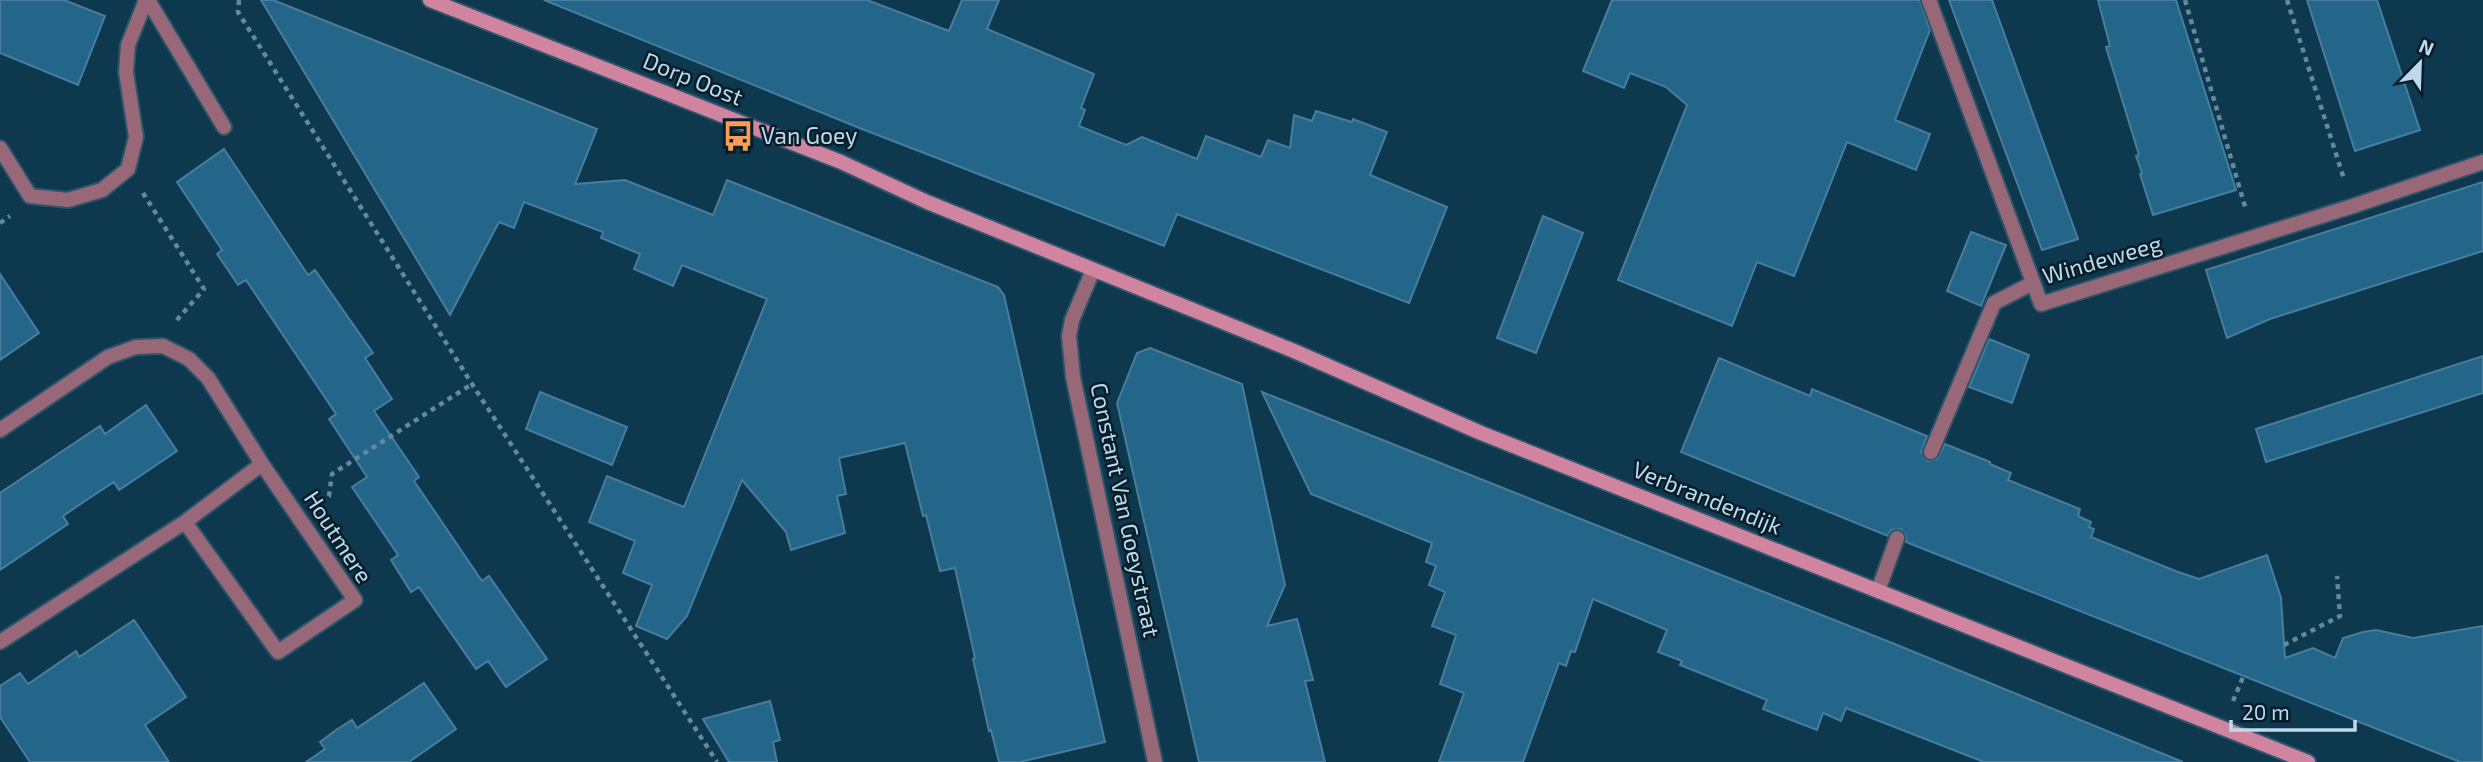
<svg xmlns="http://www.w3.org/2000/svg" width="2483" height="762" font-family="'Exo 2',sans-serif">
<style>
.building{fill:#24668a;stroke:#487d9d;stroke-width:2}
.lines{fill:none;stroke-linecap:round;stroke-linejoin:round}
.service-casing{stroke:#2d556a;stroke-width:18}
.minor-casing{stroke:#2d556a;stroke-width:18}
.secondary-casing{stroke:#2d556a;stroke-width:18}
.path{stroke:#65889c;stroke-width:4.5;stroke-dasharray:5 5;stroke-linecap:butt}
.service{stroke:#986879;stroke-width:14}
.minor{stroke:#986879;stroke-width:14}
.secondary{stroke:#d184a0;stroke-width:14}
.labels{text-anchor:middle;stroke-width:5;stroke-linejoin:round;paint-order:stroke}
.street-label{font-size:23px;fill:#bed9eb;stroke:#071e2a}
.poi-label{font-size:23px;fill:#bed9eb;stroke:#071e2a;text-anchor:start}
</style>
<rect width="100%" height="100%" fill="#0d384e"/>
<path class="building" d="M0 0H64L105 16 78 85 0 53Z
M261 0H273L597 129 575 184 625 180 713 215 727 180 998 287 1004 295 1105 742 1020 762H999L991 730 989 731 973 659 975 658 955 568 940 571 926 515 923 516 905 443 839 458 846 494 837 496 845 533 791 550 786 532 742 480 687 616 667 639 636 626 652 585 623 573 635 541 589 522 607 476 684 507 767 299 682 265 673 286 634 269 640 254 601 238 603 232 524 202 514 228 499 222 450 315Z
M544 0H867L949 31 962 0H999L987 29 1094 74 1081 108 1085 110 1079 126 1126 145 1142 137 1197 159 1206 136 1261 157 1268 140 1290 148 1294 115 1312 121 1316 111 1352 122 1353 119 1387 132 1370 175 1447 207 1409 303 1177 214 1164 246 862 129Z
M1612 0H1920L1930 30 1895 120 1930 134 1916 170 1847 142 1794 276 1757 262 1732 326 1618 280 1687 105 1666 87 1630 73 1624 88 1583 71Z
M1949 0H1992L2078 239 2042 250Z
M2098 0H2176L2236 190 2153 215 2140 174 2142 173 2136 156 2139 155 2106 47 2110 46Z
M2307 0H2377L2420 130 2355 151Z
M224 149 308 275 315 270 373 353 365 358 392 399 374 411 419 477 414 481 482 581 489 576 547 659 506 687 488 661 476 669 419 587 411 592 391 560 398 555 352 487 367 477 329 419 336 414 246 280 238 285 228 270 217 254 222 250 177 182Z
M2483 182V251L2270 319 2227 338 2206 270Z
M1543 216 1583 233 1536 353 1497 338Z
M1971 232 2006 245 1981 306 1947 291Z
M0 274 39 333 0 360Z
M1989 339 2029 355 2012 403 1969 387Z
M1150 348 1242 384 1285 585 1267 626 1297 619 1313 680 1305 681 1325 762H1199L1117 403 1137 353Z
M2483 356V393L2266 462 2256 429Z
M1719 358 1810 396 1812 389 1927 436 1921 452 1928 461 1937 459 1945 444 1990 462V464L2011 473 2008 480 2080 509 2078 516 2091 522 2089 527 2094 529 2091 537 2178 572 2199 579 2267 555 2281 598 2285 658 2313 648 2335 658 2343 638 2363 632 2376 630 2413 638 2483 626V762H2460L1906 542V536L1901 529 1891 530 1888 536 1681 452Z
M540 392 627 427 612 465 526 429Z
M1262 392 1897 645 2183 762H1984L1846 708 1841 721 1823 713 1817 730 1763 709 1767 700 1680 665 1682 661 1658 652 1667 630 1593 599 1575 652 1571 651 1566 666 1559 663 1523 762H1439L1464 693 1440 684 1456 635 1432 626 1445 592 1429 585 1436 566 1426 562 1432 543 1311 494Z
M146 405 177 451 119 490 114 482 88 499 63 516 68 524 0 570V493L100 426 105 434Z
M134 620 186 697 145 725 169 762H30L0 717V686L20 673 28 684 76 651 79 657Z
M424 683 456 729 409 762H306L325 749 320 742 336 730 352 720 357 728Z
M770 701 780 740 773 742 777 762H729L703 719Z"/>
<g class="lines">
<defs>
<path id="service" d="M148 0 224 127
M0 148 30 196 68 200 102 190 128 169 136 137 126 72 128 45 146 0
M1931 452 1994 303 2033 283
M1878 591 1897 538"/>
<path id="minor" d="M1929 0 2041 304 2353 206 2483 162
M1093 270 1072 320 1069 336 1073 377 1155 762
M0 430 108 357 136 347 163 346 189 359 208 378 262 464 355 600 278 652 185 522
M0 642 185 522 262 464"/>
<path id="secondary" d="M430 0 841 162 927 202 1294 351 1481 433 2308 762"/>
</defs>
<use href="#service" class="service-casing"/>
<use href="#minor" class="minor-casing"/>
<use href="#secondary" class="secondary-casing"/>
<path class="path" d="M239 0 238 12 472 384 717 762
M2185 0 2246 210
M2287 0 2344 179
M143 193 204 289 176 321
M0 223 10 216
M320 501 329 496 332 474 472 384
M2284 645 2340 616 2337 576
M2233 701 2243 677"/>
<use href="#service" class="service"/>
<use href="#minor" class="minor"/>
<use href="#secondary" class="secondary"/>
</g>
<defs>
<symbol id="bus-bare" viewBox="-9 -9 18 18"><path d="M-5-6H5V4H4V6H2V4H-2V6H-4V4H-5ZM-3.5-4V0h7V-4ZM-3.5 1.2v1.5H-2V1.2ZM2 1.2v1.5H3.5V1.2Z" fill="#fc9d53" stroke="#071e2a" stroke-width="2.5" paint-order="stroke"/></symbol>
</defs>
<g fill-rule="evenodd">
<use href="#bus-bare" x="716" y="114" width="44" height="44"/>
</g>
<g class="labels">
<g class="street-label">
<text transform="translate(693 79) rotate(22)" y="8">Dorp Oost</text>
<text transform="translate(2102 260) rotate(-16)" y="8">Windeweeg</text>
<text transform="translate(1707 498) rotate(22)" y="8">Verbrandendijk</text>
<text transform="translate(1125 510) rotate(78)" y="8">Constant Van Goeystraat</text>
<text transform="translate(338 537) rotate(57)" y="8">Houtmere</text>
</g>
<g class="poi-label">
<text x="761" y="144">Van Goey</text>
</g>
</g>
<g transform="translate(2420 63) rotate(23)" stroke="#071e2a" stroke-width="5" paint-order="stroke">
<path d="M0-5L12 26L0 18L-12 26Z" fill="#bed9eb"/>
<text y="-10" font-size="19" font-weight="bold" text-anchor="middle" fill="#bed9eb">N</text>
</g>
<path d="M2231 720v10h124v-10" fill="none" stroke="#bed9eb" stroke-width="3.5"/>
<text x="2242" y="720" font-size="21" fill="#bed9eb" stroke="#071e2a" stroke-width="5" paint-order="stroke">20 m</text>
</svg>
